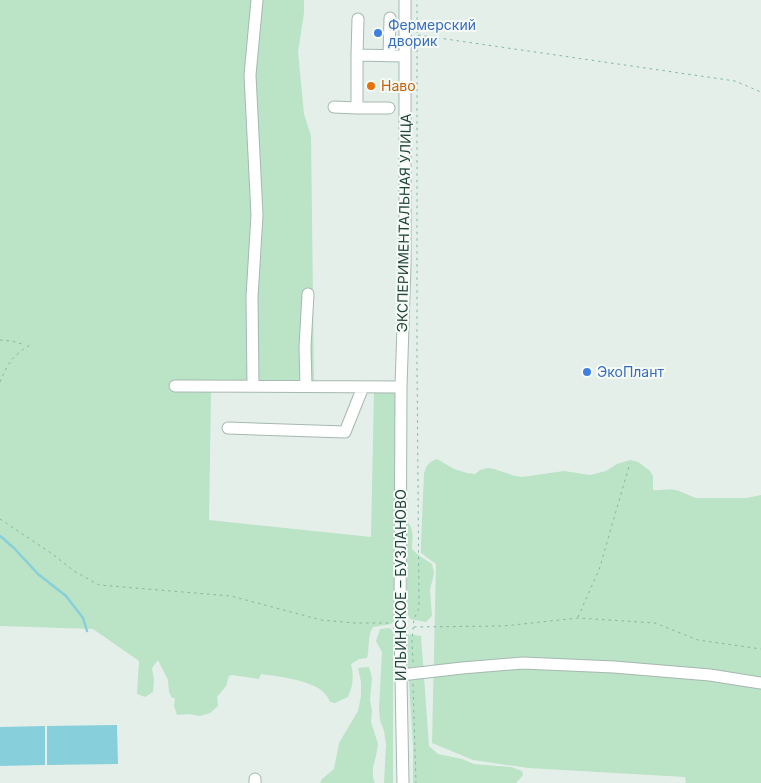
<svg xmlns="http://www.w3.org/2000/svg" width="761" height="783" font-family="Inter,sans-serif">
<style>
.green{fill:#bbe3c5;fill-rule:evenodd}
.water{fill:#87cfda}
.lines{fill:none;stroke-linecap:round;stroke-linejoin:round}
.stream{stroke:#87cfda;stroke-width:2.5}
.minor-casing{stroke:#a6b8b2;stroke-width:13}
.path{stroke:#81b7a5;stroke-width:1;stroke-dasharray:2.5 4;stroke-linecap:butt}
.minor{stroke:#fff;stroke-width:11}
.shop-dot{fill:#3f7fe0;stroke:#f6fbf8;stroke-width:2}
.food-dot{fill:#e8710a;stroke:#f6fbf8;stroke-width:2}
.labels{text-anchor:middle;stroke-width:4;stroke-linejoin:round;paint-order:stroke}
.shop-label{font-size:14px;fill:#366cbe;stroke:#f6fbf8;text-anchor:start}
.food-label{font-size:14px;fill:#c56008;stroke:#f6fbf8;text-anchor:start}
.street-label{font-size:14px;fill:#21443a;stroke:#f6fbf8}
</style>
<rect width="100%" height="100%" fill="#e4efea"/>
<path class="green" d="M0 0H304V13L298 52 304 114 311 136 314 383 395 381V619L391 624 373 627C367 636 370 647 367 658L359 659 351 664C354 677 353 685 348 697L335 703 330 702C329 700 328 697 326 695 317 681 277 676 261 674L259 679 232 675 229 676 226 686 217 697 218 706 210 713 200 716 189 714 177 715 174 706 175 698H172L169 692 168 680 158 660 152 668 154 680 153 692 145 697 137 694 139 661 93 629 0 626ZM374 391 371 537 209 520 211 392Z
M437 459 454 469 467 473 475 474 480 470 488 468 494 469 515 476 522 477 564 471 590 475 606 471 617 464 630 460 638 462 649 470 653 476V490C661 491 668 488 675 490 682 491 689 496 696 498H747L761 495V783H686L685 777 528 768 473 760 432 743 436 564 421 553V543L424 474C426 465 429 462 437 459Z
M407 522C415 528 412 540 412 549 418 556 425 559 432 564L434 573 430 590 432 616 426 622 410 619 407 612Z
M390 628 393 632V783H384L386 744 384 731 380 720 379 708 382 652 376 641 380 629Z
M406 634 421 636 429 746 438 754 462 759 474 764 511 767 522 771 523 775 516 783H413V746Z
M369 667 372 678 370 700 372 711 371 722 378 744 376 756 373 767V778L375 783H320L322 779 334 769 339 743 358 711 361 696V682L358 668Z"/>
<path class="water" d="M117 725 118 764 47 765V726Z
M45 726V765L0 766V727Z"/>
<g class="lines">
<path class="stream" d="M0 536C5 539 8 544 13 547L38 574 66 596 83 618 87 631"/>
<defs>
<path id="minor" d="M357 55 358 19
M389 56 390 18
M334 107 357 108
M389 108H357V55L405 56
M175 386 401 387
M253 386 252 297 257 215 250 75 257 0
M306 386 305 347 308 294
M228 428 345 432 363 387
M401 675 462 668 523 663 614 667 710 675 761 683
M255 779V783
M403 783 400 626 401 387 405 265V0"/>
</defs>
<use href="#minor" class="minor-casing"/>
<path class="path" d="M418 35 735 81 761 92
M0 340 12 341 22 344
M0 382C8 363 12 356 30 345
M0 519 51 553 74 571 99 585 231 596 321 620 354 623H389
M578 617 599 570 630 463
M414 627 504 626 578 618 655 623 698 640 761 649
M413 662 412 641 414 619 419 608 417 362V0
M413 684 416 783"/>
<use href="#minor" class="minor"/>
</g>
<g class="shop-dot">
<circle cx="378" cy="33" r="5"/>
<circle cx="587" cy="372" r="5"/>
</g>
<circle class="food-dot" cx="371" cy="86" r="5"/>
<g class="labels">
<g class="shop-label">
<text x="388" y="30">Фермерский<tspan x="388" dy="16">дворик</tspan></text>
<text x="597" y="377">ЭкоПлант</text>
</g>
<g class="food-label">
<text x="381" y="91">Наво</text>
</g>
<g class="street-label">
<text transform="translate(404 223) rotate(-89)" y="5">ЭКСПЕРИМЕНТАЛЬНАЯ УЛИЦА</text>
<text transform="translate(401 585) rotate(-90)" y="5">ИЛЬИНСКОЕ – БУЗЛАНОВО</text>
</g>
</g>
</svg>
